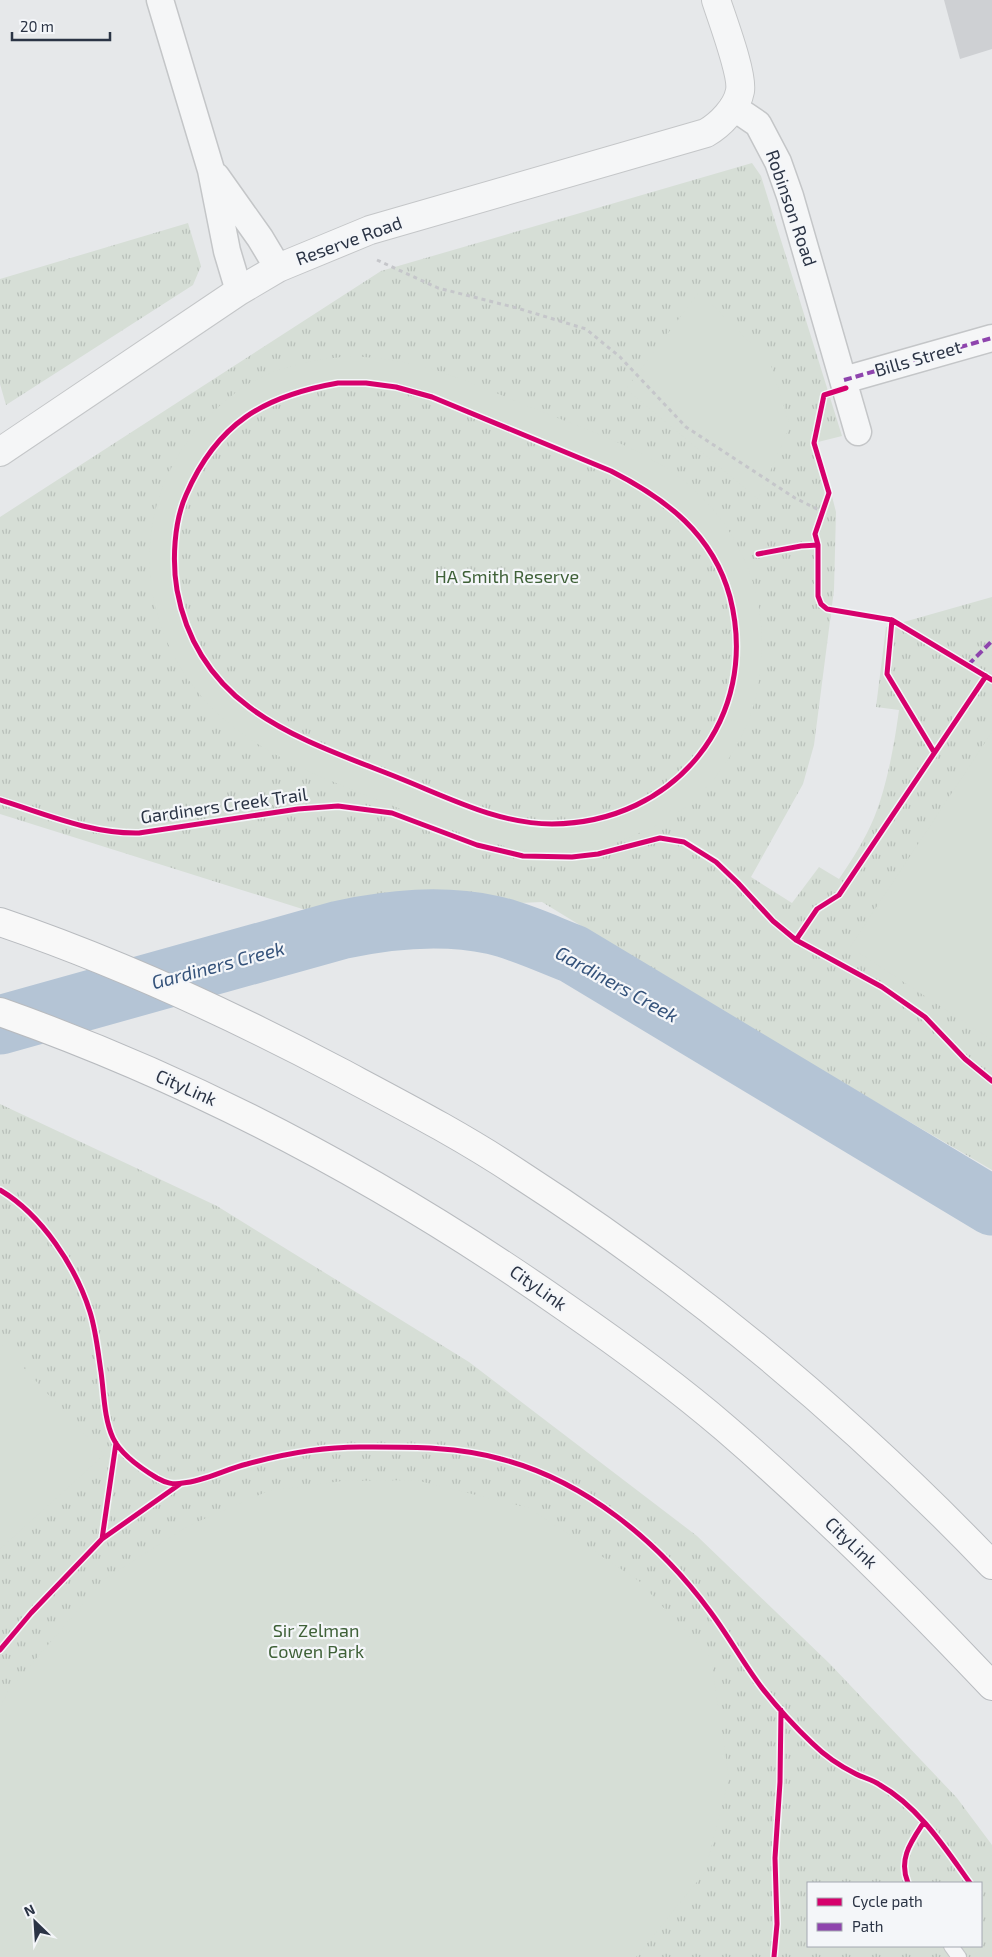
<svg xmlns="http://www.w3.org/2000/svg" width="992" height="1957" font-family="'Exo 2',sans-serif">
<style>
.grass{fill:url(#grass-tufts);fill-rule:evenodd}
.pitch{fill:#d6ded6;fill-rule:evenodd}
.lines{fill:none;stroke-linecap:round;stroke-linejoin:round}
.river{stroke:#b4c4d5;stroke-width:59}
.building{fill:#ced0d3}
.service-casing{stroke:#c4c6c8;stroke-width:16}
.minor-casing{stroke:#c4c6c8;stroke-width:29}
.tertiary-casing{stroke:#c4c6c8;stroke-width:30}
.motorway-casing{stroke:#b8bbbf;stroke-width:30}
.path{stroke:#c5c6ca;stroke-width:3;stroke-dasharray:4 4;stroke-linecap:butt}
.service{stroke:#f5f6f7;stroke-width:14}
.minor{stroke:#f5f6f7;stroke-width:26}
.tertiary{stroke:#f5f6f7;stroke-width:28}
.motorway{stroke:#f8f8f8;stroke-width:28}
.quiet{stroke:#8e44ad;stroke-width:4;stroke-dasharray:8 4;stroke-linecap:butt}
.cycleway-casing{stroke:#f4f6f9;stroke-width:8}
.cycleway{stroke:#d6006c;stroke-width:5}
.labels{text-anchor:middle;stroke-width:4.5;stroke-linejoin:round;paint-order:stroke}
.street-label{font-size:18px;fill:#2b3445;stroke:#f4f6f9}
.park-label{font-size:18px;fill:#3f6138;stroke:#f4f6f9}
.water-label{font-size:19px;font-style:italic;fill:#34527a;stroke:#f4f6f9}
</style>
<defs>
<pattern id="grass-tufts" width="24" height="20" patternUnits="userSpaceOnUse" patternTransform="scale(1.25)"><rect width="24" height="20" fill="#d6ded6"/><path d="M3 7l-1-3M5 7V3M7 7l1-3M15 17l-1-3M17 17v-4M19 17l1-3" fill="none" stroke="#b8bfb9"/></pattern>
</defs>
<rect width="100%" height="100%" fill="#e6e8ea"/>
<path class="grass" d="M752 163 761 176 842 436 818 442 836 512 834 590 814 745 803 784 751 877 792 903 819 867 839 879C849 864 859 849 867 833 885 799 894 747 899 710L876 707 886 627 992 597V1170L739 1022 542 902 312 912 0 814V517L381 271Z
M188 223 201 266 193 285 6 405 0 384V279Z
M0 1104 217 1206 469 1362 697 1536 830 1664 957 1798 992 1845V1957H0ZM808 1883H981V1946H808Z"/>
<path class="pitch" d="M699 292 770 362 790 426 758 499 626 389Z
M352 356C376 358 399 360 421 366 460 377 498 394 535 409 582 428 645 449 684 481 750 535 776 618 755 700 743 746 711 792 670 818 653 828 634 835 615 843 604 848 593 849 581 850 522 859 466 836 413 814 342 784 253 758 202 697 130 613 131 493 211 414 221 404 233 394 245 386 277 366 315 359 352 356ZM338 383C402 383 440 401 498 424 536 440 573 455 611 471 666 498 713 534 730 597 761 718 675 823 552 824 499 824 449 798 400 778 301 739 199 710 177 590 172 561 174 522 186 495 217 423 264 396 338 383Z
M992 732V1040L850 947Z
M0 1342 104 1455 0 1549Z
M415 1480 529 1508 639 1581 711 1659 729 1778 705 1872 636 1957H0V1708L8 1691 105 1579 188 1526 268 1491 342 1481Z"/>
<g class="lines">
<path class="river" d="M0 1025 340 930C391 919 442 914 493 925 520 931 547 944 573 954L992 1206"/>
</g>
<path class="building" d="M944 0H992V49L960 59Z"/>
<g class="lines">
<defs>
<path id="service" d="M951 1946 959 1957"/>
<path id="minor" d="M160 0 211 170 227 251 239 291
M733 107 758 124 778 162 790 196 858 432
M216 176 260 238 278 268
M844 380 992 338"/>
<path id="tertiary" d="M0 452 239 291 278 268 370 230 706 133C720 125 737 108 740 91 743 74 722 19 716 0"/>
<path id="motorway" d="M0 922C118 962 230 1014 340 1072 402 1105 464 1137 522 1176 694 1287 851 1418 992 1565
M0 1012C201 1083 391 1185 565 1307 620 1345 675 1385 725 1428 819 1509 907 1596 992 1686"/>
</defs>
<use href="#service" class="service-casing"/>
<use href="#minor" class="minor-casing"/>
<use href="#tertiary" class="tertiary-casing"/>
<use href="#motorway" class="motorway-casing"/>
<path class="path" d="M377 260 438 288 517 308 586 329 620 357 686 427 795 498 823 512"/>
<use href="#service" class="service"/>
<use href="#minor" class="minor"/>
<use href="#tertiary" class="tertiary"/>
<use href="#motorway" class="motorway"/>
<path class="quiet" d="M844 380 992 338
M968 665 992 641"/>
<defs>
<path id="cycleway" d="M338 383H366L396 387 432 397 611 471C666 499 713 534 730 597 761 718 675 823 552 824 499 824 449 798 399 778 301 739 199 710 177 590 172 561 174 522 186 495 217 423 264 396 338 383Z
M818 545 815 534 829 493 814 443 824 395 846 388
M758 554 801 546 818 545V596L821 604 827 609 892 620 887 674 934 752
M892 620 992 680
M0 800C45 814 91 834 139 833L298 809 338 806 392 813 477 845 523 856 572 857 598 854 660 838 684 842 716 862 738 883 773 921 796 940 882 987 925 1017 965 1059 992 1081
M796 940 817 909 839 895 986 676
M0 1190C42 1215 76 1267 90 1312 96 1331 98 1352 101 1372 104 1393 104 1419 113 1438 121 1455 142 1469 157 1478 166 1483 173 1485 183 1483 205 1481 226 1469 247 1464 283 1454 323 1447 360 1447 407 1447 456 1446 501 1459 585 1481 658 1541 709 1610 728 1635 743 1663 762 1688 777 1707 794 1726 812 1743 824 1755 840 1766 856 1774 864 1778 873 1780 880 1785 919 1807 945 1848 970 1883
M102 1539 116 1443
M0 1650 31 1613 102 1539 180 1484
M908 1883C898 1859 911 1842 924 1822
M774 1957 777 1924 775 1858 780 1782 781 1710"/>
</defs>
<use href="#cycleway" class="cycleway-casing"/>
<use href="#cycleway" class="cycleway"/>
</g>
<g class="labels">
<g class="street-label">
<text transform="translate(791 208) rotate(71)" y="6">Robinson Road</text>
<text transform="translate(349 241) rotate(-20)" y="6">Reserve Road</text>
<text transform="translate(918 359) rotate(-16)" y="6">Bills Street</text>
<text transform="translate(224 806) rotate(-8)" y="6">Gardiners Creek Trail</text>
<text transform="translate(186 1088) rotate(24)" y="6">CityLink</text>
<text transform="translate(538 1288) rotate(35)" y="6">CityLink</text>
<text transform="translate(851 1543) rotate(44)" y="6">CityLink</text>
</g>
<g class="park-label">
<text x="507" y="583">HA Smith Reserve</text>
<text x="316" y="1637">Sir Zelman<tspan x="316" dy="21">Cowen Park</tspan></text>
</g>
<g class="water-label">
<text transform="translate(218 965) rotate(-15)" y="7">Gardiners Creek</text>
<text transform="translate(617 984) rotate(29)" y="7">Gardiners Creek</text>
</g>
</g>
<rect x="807" y="1882" width="175" height="65" fill="#f4f6f9" stroke="#a4a8b1"/>
<rect x="817" y="1898" width="25" height="8" fill="#d6006c" stroke="#a4a8b1"/>
<text x="852" y="1907" font-size="15" fill="#2b3445">Cycle path</text>
<rect x="817" y="1923" width="25" height="8" fill="#8e44ad" stroke="#a4a8b1"/>
<text x="852" y="1932" font-size="15" fill="#2b3445">Path</text>
<g transform="translate(35 1922) rotate(335)" stroke="#f4f6f9" stroke-width="4" paint-order="stroke">
<path d="M0-4L9 19L0 12L-9 19Z" fill="#2b3445"/>
<text y="-8" font-size="14" font-weight="bold" text-anchor="middle" fill="#2b3445">N</text>
</g>
<path d="M12 32v8h98v-8" fill="none" stroke="#2b3445" stroke-width="2.5"/>
<text x="20" y="32" font-size="15" fill="#2b3445" stroke="#f4f6f9" stroke-width="4" paint-order="stroke">20 m</text>
</svg>
